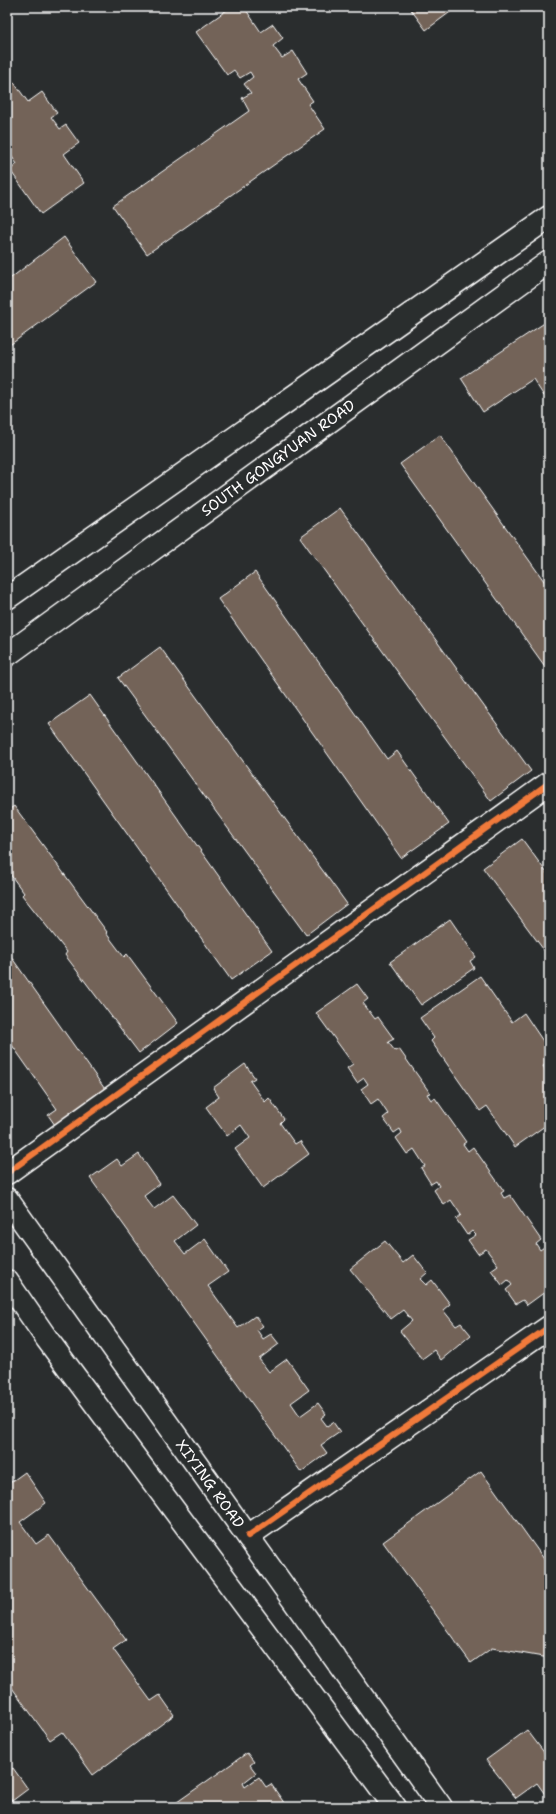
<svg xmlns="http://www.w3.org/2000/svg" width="556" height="1814" font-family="'Shantell Sans',sans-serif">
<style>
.building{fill:#736459;stroke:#fff}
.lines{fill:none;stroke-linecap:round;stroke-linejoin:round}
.street-casing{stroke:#fff;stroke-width:25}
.secondary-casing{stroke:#fff;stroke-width:25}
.primary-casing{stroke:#fff;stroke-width:25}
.street{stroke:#2a2d2e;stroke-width:22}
.secondary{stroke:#2a2d2e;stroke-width:22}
.primary{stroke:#2a2d2e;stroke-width:22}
.cycleway-casing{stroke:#2a2d2e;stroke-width:8}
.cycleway{stroke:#f17a3a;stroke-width:6}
.labels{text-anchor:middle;stroke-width:3;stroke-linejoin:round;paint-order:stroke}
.street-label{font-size:15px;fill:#fff;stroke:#2a2d2e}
</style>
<rect width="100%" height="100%" fill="#2a2d2e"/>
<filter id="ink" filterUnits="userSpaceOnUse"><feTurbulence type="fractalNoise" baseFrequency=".025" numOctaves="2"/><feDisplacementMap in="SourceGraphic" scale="8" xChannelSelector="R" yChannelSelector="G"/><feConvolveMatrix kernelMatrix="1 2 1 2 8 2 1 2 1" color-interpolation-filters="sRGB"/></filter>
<g filter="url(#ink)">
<path class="building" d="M231 7H244L261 32 273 24 283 38 273 46 282 58 293 51 307 73 298 79 313 101 308 104 325 129 147 254 113 206 249 111 242 98 251 93 244 84 253 77 250 72 240 78 234 70 227 75 196 32Z
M409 7H457L426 30Z
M7 73 28 102 42 92 57 113 51 117 60 129 66 125 79 143 64 154 84 183 41 214 10 170 17 164 7 150Z
M64 237 96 282 7 347V281Z
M549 320V392L544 396 533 379 483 412 461 378Z
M440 435 549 588V672L400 464Z
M340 508 531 771 491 801 300 537Z
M255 572 387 759 397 751 449 824 401 858 218 599Z
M160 647 347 904 306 935 118 678Z
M90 695 272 951 231 980 49 724Z
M14 806 107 932 106 933 124 957 127 954 178 1023 139 1053 65 955 67 952 22 895 24 893 7 870V811Z
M522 839 549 876V957L483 868Z
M450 919 476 957 470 961 474 968 421 1005 390 962Z
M7 951 107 1092 57 1128 48 1115 57 1109 7 1038Z
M480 976 512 1022 524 1013 549 1050V1062L543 1066 549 1075V1123L515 1147 487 1106 480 1111 431 1041 434 1038 420 1018Z
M357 984 368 999 363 1003 375 1019 378 1017 394 1039 388 1042 395 1051 399 1049 430 1093 427 1094 431 1100 435 1098 466 1142 463 1144 468 1151 473 1147 504 1191 501 1193 504 1198 510 1195 541 1240 536 1244 540 1250 547 1245 549 1248V1289L527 1305 523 1300 516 1304 506 1290 512 1285 508 1280 502 1285 491 1270 498 1265 486 1249 478 1254 468 1240 476 1235 472 1231 467 1235 456 1219 461 1215 451 1200 444 1205 434 1190 439 1186 436 1181 431 1184 421 1168 425 1166 414 1149 407 1154 396 1138 402 1133 400 1129 394 1133 383 1118 388 1114 378 1099 371 1104 361 1089 368 1084 364 1078 357 1083 347 1068 353 1064 316 1013Z
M245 1064 255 1078 250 1081 265 1102 269 1098 284 1119 280 1123 295 1144 300 1141 309 1154 263 1188 235 1149 250 1138 241 1125 227 1136 206 1107 219 1097 213 1088Z
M139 1154 160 1184 144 1196 154 1209 173 1195 196 1225 175 1241 185 1254 205 1239 228 1272 208 1286 238 1328 255 1316 263 1326 257 1330 263 1339 271 1334 279 1344 259 1359 269 1372 287 1359 309 1390 291 1403 300 1416 318 1403 326 1414 321 1418 327 1426 333 1422 340 1432 321 1445 327 1453 301 1472 90 1178 117 1159 122 1166Z
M385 1241 403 1263 413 1255 427 1273 420 1279 426 1285 432 1280 450 1304 443 1310 456 1326 461 1323 471 1335 441 1360 434 1350 422 1359 400 1331 412 1321 403 1310 391 1319 350 1269Z
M481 1471 549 1566V1658L492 1648 471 1663 383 1542Z
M25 1472 46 1503 20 1522 36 1544 49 1535 126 1640 113 1649 151 1701 160 1695 174 1715 93 1775 62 1732 50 1740 7 1681V1485Z
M527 1730 549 1759V1800L537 1783 516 1798 486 1760Z
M247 1753 254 1762 250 1765 256 1773 243 1783 245 1787 259 1777 266 1787 271 1784 287 1807H170Z
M13 1768 28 1789 12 1801 7 1794V1772Z"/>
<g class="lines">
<defs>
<path id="street" d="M7 1173 549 783
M248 1536 549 1327"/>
<path id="secondary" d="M7 598 549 217
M7 655 549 262"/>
<path id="primary" d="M7 1199 441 1807
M7 1281 47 1339 395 1807"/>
</defs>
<use href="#street" class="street-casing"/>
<use href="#secondary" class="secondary-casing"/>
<use href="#primary" class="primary-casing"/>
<use href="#street" class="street"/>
<use href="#secondary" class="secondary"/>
<use href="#primary" class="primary"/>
<defs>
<path id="cycleway" d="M7 1173 549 783
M248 1536 549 1327"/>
</defs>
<use href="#cycleway" class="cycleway-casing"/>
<use href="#cycleway" class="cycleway"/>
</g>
</g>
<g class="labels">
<g class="street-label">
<text transform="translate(278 458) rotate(-36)" y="5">SOUTH GONGYUAN ROAD</text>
<text transform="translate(210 1484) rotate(54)" y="5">XIYING ROAD</text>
</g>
</g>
<rect width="556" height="1814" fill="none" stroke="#2a2d2e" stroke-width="24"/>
<rect x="12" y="12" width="532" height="1790" fill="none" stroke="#fff" stroke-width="1.5" filter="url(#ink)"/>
</svg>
